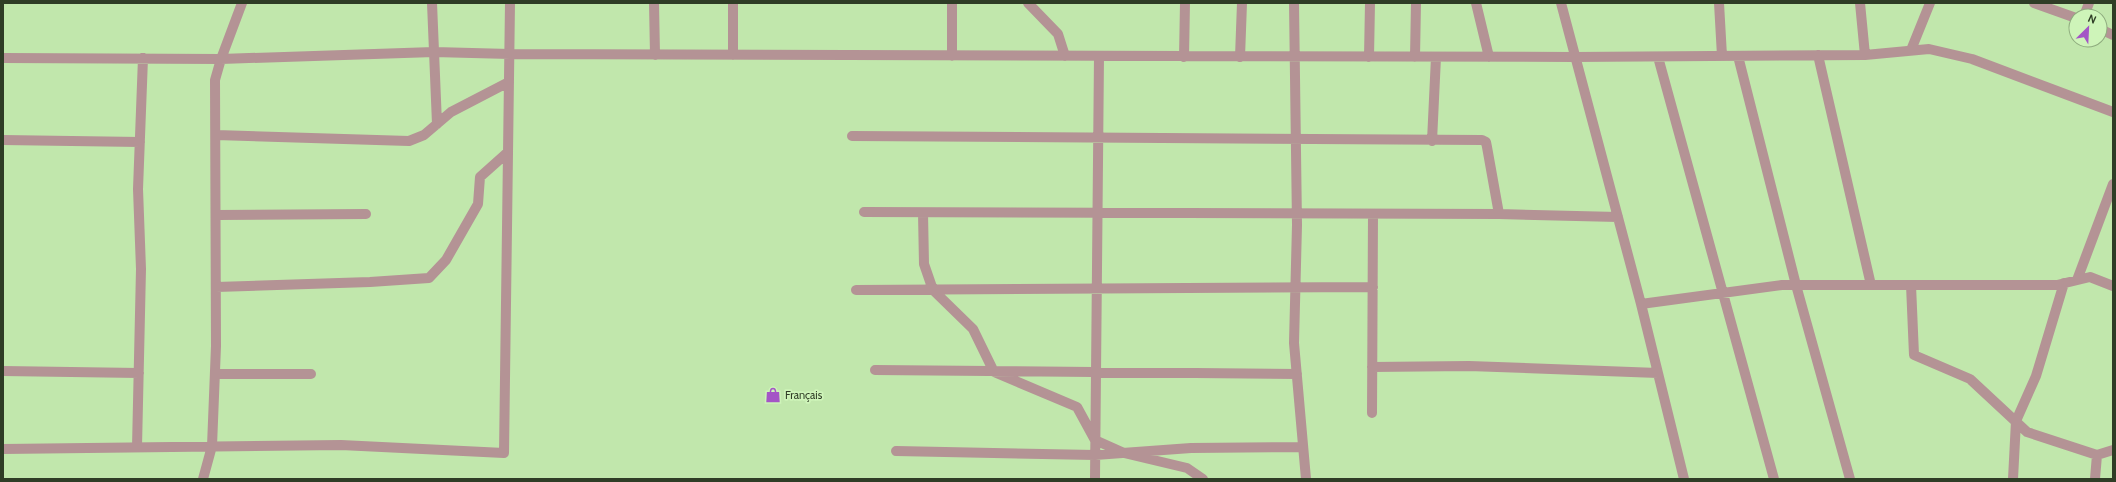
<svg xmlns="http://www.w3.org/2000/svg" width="2116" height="482" font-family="Cabin,sans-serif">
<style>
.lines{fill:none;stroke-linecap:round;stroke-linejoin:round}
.minor{stroke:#b49395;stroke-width:10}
.labels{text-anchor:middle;stroke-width:3.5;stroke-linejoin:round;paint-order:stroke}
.poi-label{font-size:11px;fill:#2f3d26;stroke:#cef4b9;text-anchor:start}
</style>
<rect width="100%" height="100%" fill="#c1e7ac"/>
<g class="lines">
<path class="minor" d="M432 3 437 124
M654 3 655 55
M1028 3 1058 34 1065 56
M1294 3 1297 225 1294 343 1306 479
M1476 3 1489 57
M1561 3 1641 304 1782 285H2057L2090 277 2113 286
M1719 3 1722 56
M1860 3 1865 55
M2034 3 2076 18
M2084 16 2089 3
M2100 29 2113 35
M1911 50 1930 3
M733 55V3
M1818 55 1871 285
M952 56V3
M1738 56 1796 285 1850 479
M1184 57 1185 3
M1240 57 1242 3
M1369 57 1370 3
M1415 57 1416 3
M1658 57 1774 479
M3 58 221 59 434 52 510 54 1574 57 1865 55 1929 49 1972 59 2113 112
M216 135 409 141 424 135 451 112 509 82
M852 136 1482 140 1486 142 1487 147 1499 214 1618 217
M3 140 140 142
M1432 141 1436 57
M864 212 1499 214
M923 213 924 264 933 290 973 329 994 372 1077 407 1095 440 1124 453 1187 468 1203 479
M217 215 366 214
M2077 280 2113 184
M1911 285 1914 355 1970 379 2027 432 2097 455 2113 450
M216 287 370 282 429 278 446 260 478 204 480 177 508 152
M856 290 1373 287
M1641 304 1684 479
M1372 367 1469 366 1658 373
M875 370 1297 374
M3 371 139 373
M215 374H311
M1372 413 1373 214
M137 447 141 269 138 189 143 58
M3 449 341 445 504 453 510 3
M896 451 1095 455 1191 448 1303 447
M203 479 212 446 216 346 215 80 221 59 242 3
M1095 479 1099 56
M2013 479 2016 421 2036 376 2064 283
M2095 479 2097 455"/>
</g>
<defs>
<symbol id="shop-bare" viewBox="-9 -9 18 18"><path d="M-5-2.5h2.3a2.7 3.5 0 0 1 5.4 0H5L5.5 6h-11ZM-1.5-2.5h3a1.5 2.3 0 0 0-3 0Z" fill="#a455c6" stroke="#cef4b9" stroke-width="2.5" paint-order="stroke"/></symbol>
</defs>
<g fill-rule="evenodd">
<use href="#shop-bare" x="762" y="384" width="22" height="22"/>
</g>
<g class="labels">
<g class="poi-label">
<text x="785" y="399">Français</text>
</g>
</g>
<rect width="2116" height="482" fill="none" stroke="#2f3d26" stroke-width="8"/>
<g transform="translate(2088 28) rotate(24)"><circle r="19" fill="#cef4b9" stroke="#8eab7e"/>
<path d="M0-3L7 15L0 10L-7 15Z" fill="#a455c6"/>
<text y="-6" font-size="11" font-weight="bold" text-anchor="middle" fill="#2f3d26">N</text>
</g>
</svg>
